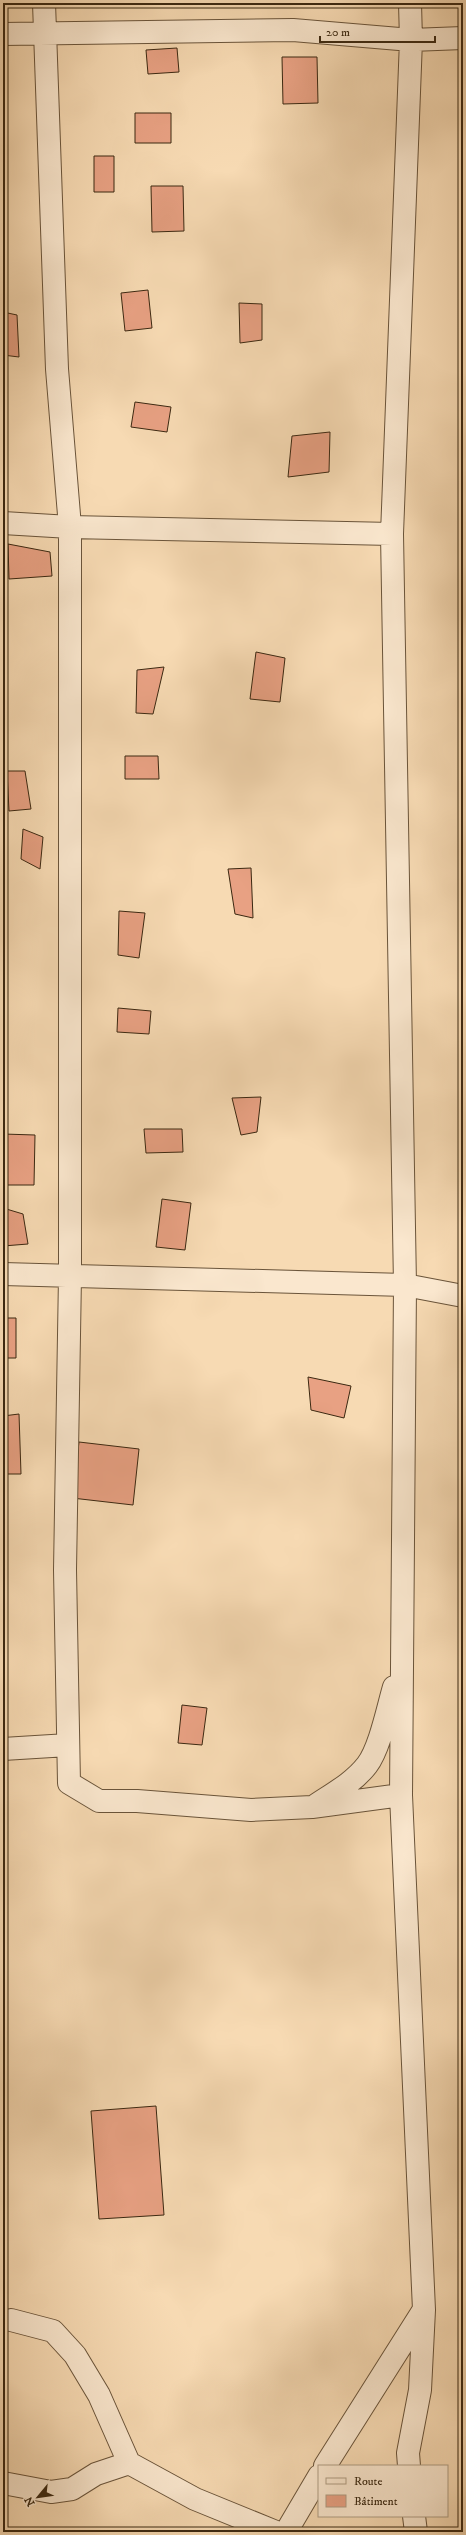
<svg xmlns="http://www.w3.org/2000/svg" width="466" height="2535" font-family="'IM FELL DW Pica',serif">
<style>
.building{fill:#e8a183;stroke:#3b2811}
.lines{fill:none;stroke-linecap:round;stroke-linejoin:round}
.minor-casing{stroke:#6a543a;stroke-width:24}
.minor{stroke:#fae7ce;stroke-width:22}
</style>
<rect width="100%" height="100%" fill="#f7dab3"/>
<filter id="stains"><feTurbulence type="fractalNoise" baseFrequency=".005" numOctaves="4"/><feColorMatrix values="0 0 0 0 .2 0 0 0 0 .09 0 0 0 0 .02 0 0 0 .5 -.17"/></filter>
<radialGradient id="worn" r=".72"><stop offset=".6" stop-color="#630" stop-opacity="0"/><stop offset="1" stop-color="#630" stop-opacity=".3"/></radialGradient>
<path class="building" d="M177 48 179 72 148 74 146 50Z
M282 57H317L318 103 283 104Z
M135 113H171V143H135Z
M94 156H114V192H94Z
M151 186H183L184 231 152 232Z
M148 290 152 328 125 331 121 293Z
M239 303 262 304V340L240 343Z
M3 312 17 315 19 357 3 355Z
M135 402 171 407 167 432 131 427Z
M330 432 329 472 288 477 292 436Z
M8 544 50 552 52 576 9 579Z
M256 652 285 658 280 702 250 699Z
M164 667 153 714 136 713 137 670Z
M4 723 5 745H3V723Z
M125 756H158L159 779H125Z
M7 771H25L31 809 9 811Z
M23 829 43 837 40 869 21 859Z
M251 868 253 918 235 914 228 869Z
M119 911 145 913 139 958 118 955Z
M118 1008 151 1011 149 1034 117 1032Z
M261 1097 257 1132 241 1135 232 1098Z
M144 1129H182L183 1152 146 1153Z
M3 1134 35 1135 34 1185H3Z
M162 1199 191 1203 185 1250 156 1247Z
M3 1208 23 1214 28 1244 3 1246Z
M3 1318H16V1358H3Z
M308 1377 351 1386 344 1418 311 1410Z
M19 1414 21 1474H3V1416Z
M79 1442 139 1449 133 1505 72 1498Z
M182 1705 207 1708 202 1745 178 1743Z
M156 2106 164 2215 99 2219 91 2111Z"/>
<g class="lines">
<defs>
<path id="minor" d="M44 3 57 369 70 527V1276L65 1570 69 1783 99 1801H137L251 1810 312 1807 401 1795
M3 34 293 30 411 40 463 38
M3 523 70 527 392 534
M3 1274 405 1285 463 1296
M3 1749 68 1745
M316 1805C334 1793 354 1782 367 1765 380 1748 388 1707 394 1687
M11 2320 53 2331 75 2355 99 2395 129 2463
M325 2466 423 2311
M409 2466 408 2453 420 2390 424 2310 401 1795 405 1285 392 534 411 40 410 3
M3 2483 51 2492 72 2489 96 2474 129 2463 195 2499 276 2532
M414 2516 416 2532
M286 2532 319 2476"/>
</defs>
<use href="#minor" class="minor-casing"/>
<use href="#minor" class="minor"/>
</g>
<rect width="466" height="2535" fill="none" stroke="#f7dab3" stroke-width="16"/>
<rect x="4" y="4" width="458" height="2527" fill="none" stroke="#3b2811" stroke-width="2"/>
<rect x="8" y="8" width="450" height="2519" fill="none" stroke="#3b2811"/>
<rect x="318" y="2465" width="130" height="52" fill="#fae7ce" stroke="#ae9b82"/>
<rect x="326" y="2478" width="20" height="6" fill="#fae7ce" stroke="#ae9b82"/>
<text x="354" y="2485" font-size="12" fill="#3b2811">Route</text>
<rect x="326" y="2495" width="20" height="12" fill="#e8a183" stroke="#ae9b82"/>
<text x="354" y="2505" font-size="12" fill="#3b2811">Bâtiment</text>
<g transform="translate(38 2497) rotate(241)" stroke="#fae7ce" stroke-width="3" paint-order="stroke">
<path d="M0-3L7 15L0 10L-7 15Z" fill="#3b2811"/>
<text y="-6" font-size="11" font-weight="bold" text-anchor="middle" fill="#3b2811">N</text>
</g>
<path d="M320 36v6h115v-6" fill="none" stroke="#3b2811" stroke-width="2"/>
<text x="326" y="36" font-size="12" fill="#3b2811" stroke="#fae7ce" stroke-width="3" paint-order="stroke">20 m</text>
<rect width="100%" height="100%" filter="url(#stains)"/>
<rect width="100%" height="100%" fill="url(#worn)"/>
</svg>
